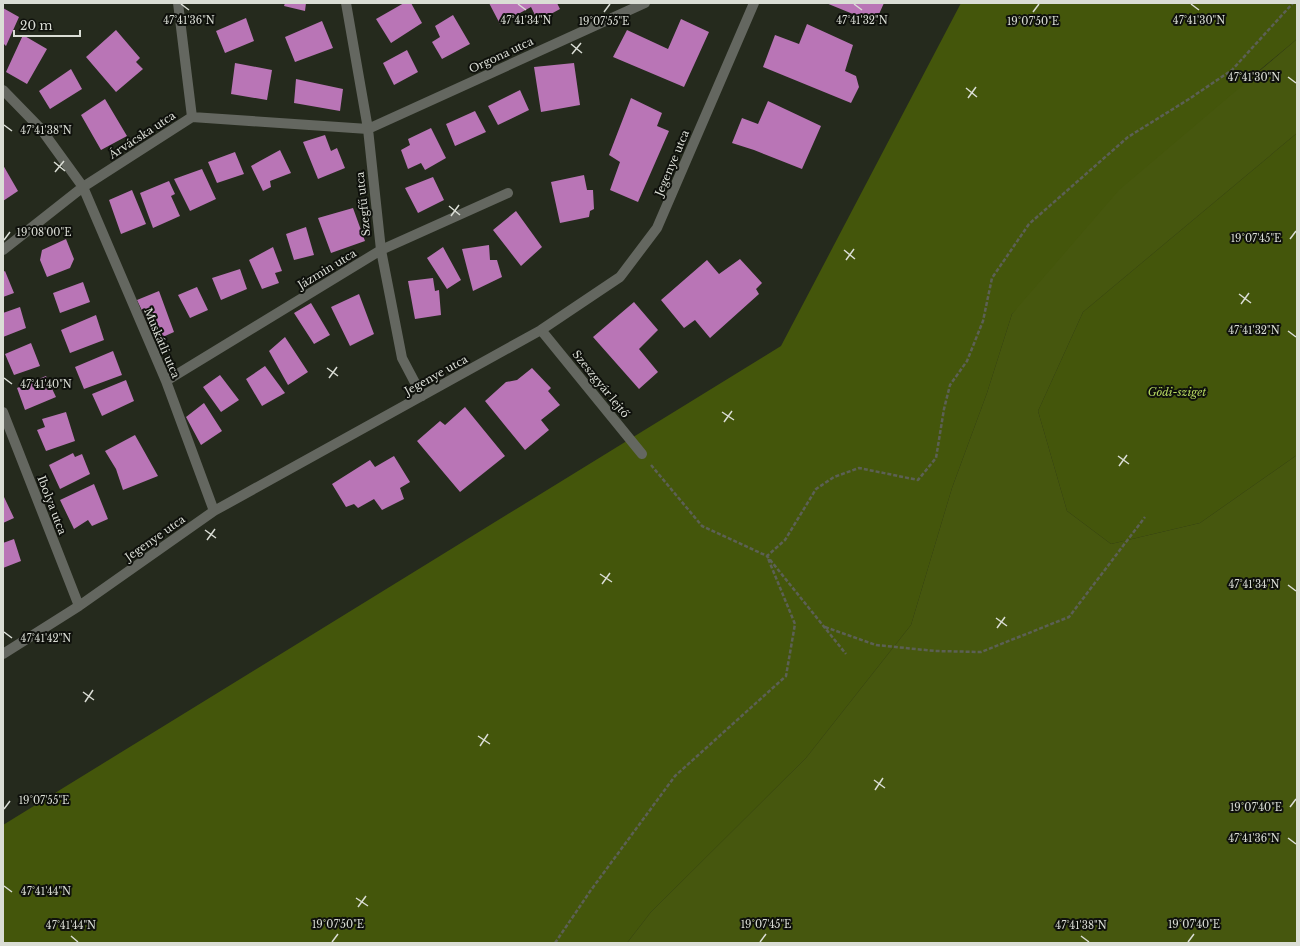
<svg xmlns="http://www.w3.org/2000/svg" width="1300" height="946" font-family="'Libre Baskerville',serif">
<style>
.forest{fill:#44560b}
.water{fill:#46570e}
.building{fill:#b975b6}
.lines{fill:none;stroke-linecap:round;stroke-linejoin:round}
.path{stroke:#5c6055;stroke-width:2.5;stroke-dasharray:4 2;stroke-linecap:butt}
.minor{stroke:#646760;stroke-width:10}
.ticks{fill:none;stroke:#daddd5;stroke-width:1.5}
.labels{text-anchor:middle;stroke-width:4;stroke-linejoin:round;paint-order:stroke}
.street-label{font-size:11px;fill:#daddd5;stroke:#0f110c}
.park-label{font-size:11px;font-style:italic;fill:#b5d760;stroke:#0f110c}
.ticks-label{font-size:10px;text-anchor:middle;fill:#daddd5;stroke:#0f110c;stroke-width:4;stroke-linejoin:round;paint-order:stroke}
</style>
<rect width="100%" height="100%" fill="#252a1d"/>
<path class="forest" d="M961 3H1297V39L1261 69 1012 314 987 393 952 488 911 625 806 758 651 912 627 943H3V825L781 346Z
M1297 133V455L1200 523 1111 544 1067 511 1038 411 1083 312Z"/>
<path class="water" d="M1297 39V133L1083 312 1038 411 1067 511 1111 544 1200 523 1297 455V943H627L651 912 806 758 911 625 952 488 987 393 1012 314 1119 190Z"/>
<path class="building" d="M285 3H306L305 11 284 6Z
M404 3H411L422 23 391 43 376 19Z
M489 3H557L560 9 538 21 531 7 500 24Z
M826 3H884L875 23Z
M3 8 19 17 6 46 3 43Z
M453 15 470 44 442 59 432 42 440 37 435 26Z
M246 18 254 41 225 53 216 31Z
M681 19 709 32 684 87 613 57 627 30 668 49Z
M322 21 333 48 295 62 285 37Z
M807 24 853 45 845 71 856 76 859 87 851 103 763 67 775 35 799 44Z
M116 30 140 58 136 62 143 69 116 92 86 57Z
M23 35 47 49 27 84 6 72Z
M407 50 418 72 394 85 383 63Z
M235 63 272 70 267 100 231 94Z
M574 63 580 105 541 112 534 67Z
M71 69 82 89 50 109 39 91Z
M296 79 343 89 340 111 294 103Z
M520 90 529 110 498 125 488 106Z
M631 98 662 113 657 126 669 131 638 202 610 190 620 162 609 155Z
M105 99 127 136 101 150 81 115Z
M768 101 821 126 802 169 754 150 732 143 742 118 758 124Z
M475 111 486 132 455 146 446 124Z
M431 128 446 158 425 170 421 163 408 169 401 150 410 145 408 139Z
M325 135 331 151 337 148 345 168 318 179 303 142Z
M280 150 291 173 270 181 271 187 263 191 251 166Z
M235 152 244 174 217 183 208 162Z
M3 165 18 191 3 201Z
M202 169 216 199 190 211 174 179Z
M584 175 587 190H593L594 209 590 211 589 217 560 223 551 182Z
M433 177 444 200 418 213 405 188Z
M169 181 175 194 171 196 180 216 153 228 140 193Z
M132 190 146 224 121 234 109 200Z
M353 208 365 241 331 253 318 218Z
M516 211 542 247 521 266 493 230Z
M306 227 314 255 294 260 286 234Z
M66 239 74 259 70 268 47 277 40 260 42 250Z
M489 245 490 260H497L502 277 473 291 462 249Z
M273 247 282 271 275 273 279 283 262 289 249 260Z
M443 247 461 280 447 289 427 258Z
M740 259 762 283 756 289 759 294 710 338 695 320 684 328 661 300 707 260 719 274Z
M240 269 247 289 221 300 212 278Z
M5 271 14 293 3 297V272Z
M433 278 435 291 439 290 441 315 415 319 408 281Z
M83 282 90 302 60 313 53 293Z
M197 287 208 310 190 318 178 295Z
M159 291 174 332 156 340 137 300Z
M359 294 374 334 350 346 331 307Z
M634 302 658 330 639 349 658 372 639 389 593 337Z
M311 303 330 335 314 344 294 313Z
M20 307 26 328 3 337V313Z
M96 315 104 340 70 353 61 330Z
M285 337 308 372 288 385 269 351Z
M31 343 40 366 14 375 5 354Z
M113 351 122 375 84 389 75 367Z
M265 366 285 393 262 406 246 379Z
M532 368 551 388 548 391 560 405 541 420 549 430 525 450 485 401 506 382 517 380Z
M220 375 239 400 221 412 203 387Z
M46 376 56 397 25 410 17 388Z
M126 380 134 401 102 416 92 394Z
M204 403 222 431 201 445 186 417Z
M465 407 505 456 460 492 417 441 440 421 445 425Z
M66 412 75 441 46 451 37 430 45 427 42 419Z
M135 435 158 476 123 490 116 469 105 451Z
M73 453 75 457 82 454 90 474 60 489 49 465Z
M394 456 410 482 400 488 404 499 382 510 374 499 358 508 354 504 346 507 332 484 370 460 375 467Z
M94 484 108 519 92 526 88 520 74 529 60 500Z
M4 497 14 518 3 523V498Z
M14 539 21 561 3 568V543Z"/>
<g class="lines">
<path class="path" d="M651 465 702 526 767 556 785 540 816 489 834 477 859 468 918 480 936 458 944 409 950 385 967 361 983 321 992 278 1029 224 1128 137 1189 99 1232 70 1293 3
M825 627 876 645 935 651 981 652 1069 617 1145 517
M555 943 591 890 675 776 786 676 795 624 767 556 846 654"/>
<path class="minor" d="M178 3 192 117
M346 3 368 129 381 250 402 358 422 396
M3 90 41 129 83 187 166 381 214 511
M3 250 83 187 192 117 368 129 645 3
M541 330 642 454
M166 381 381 250 508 193
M3 412 79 606
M3 654 79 606 214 511 541 330 620 277 657 228 754 3"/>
</g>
<path class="ticks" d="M181 4 189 10M518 4 526 10M854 4 862 10M1191 4 1199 10M604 12 610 4M1033 12 1039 4M571 44 582 53M572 54 581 43M1288 77 1296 83M966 88 977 97M968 98 976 87M4 125 12 131M54 162 65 171M55 172 64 161M449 206 460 215M451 216 459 205M1290 239 1296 231M4 240 10 232M844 250 855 259M846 260 854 249M1239 294 1251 303M1241 304 1249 293M1288 331 1296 337M327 368 338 376M4 378 12 384M329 378 337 367M722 412 734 420M724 422 732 411M1118 456 1129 464M1119 466 1127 455M205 530 216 538M207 540 215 529M600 574 612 582M602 584 610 573M1288 585 1296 591M996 618 1007 626M997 628 1005 617M4 632 12 638M83 692 94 700M85 702 93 690M478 736 490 744M480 746 488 734M874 780 885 788M875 790 883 778M1290 807 1296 799M4 809 10 801M1288 838 1296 844M4 886 12 892M356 898 368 906M358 907 366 896M71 936 78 942M1081 936 1089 942M332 942 338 934M760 942 766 934M1188 942 1194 934"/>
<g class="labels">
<g class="street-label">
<text transform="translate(501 55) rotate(-25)" y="4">Orgona utca</text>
<text transform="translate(142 135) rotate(-33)" y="4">Árvácska utca</text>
<text transform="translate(672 163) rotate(-67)" y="4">Jegenye utca</text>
<text transform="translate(363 204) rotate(-96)" y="4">Szegfű utca</text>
<text transform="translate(327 269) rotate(-31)" y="4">Jázmin utca</text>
<text transform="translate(162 343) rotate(67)" y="4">Muskátli utca</text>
<text transform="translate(436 375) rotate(-29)" y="4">Jegenye utca</text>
<text transform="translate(601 384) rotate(51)" y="4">Szeszgyár lejtő</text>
<text transform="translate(52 505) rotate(69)" y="4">Ibolya utca</text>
<text transform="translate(155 538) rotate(-35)" y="4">Jegenye utca</text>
</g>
<g class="park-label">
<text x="1177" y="396">Gödi-sziget</text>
</g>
</g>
<g class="ticks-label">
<text x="189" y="24">47°41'36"N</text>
<text x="526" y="24">47°41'34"N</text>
<text x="862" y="24">47°41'32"N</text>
<text x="1199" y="24">47°41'30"N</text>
<text x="604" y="25">19°07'55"E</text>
<text x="1033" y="25">19°07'50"E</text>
<text x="1254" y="81">47°41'30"N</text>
<text x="46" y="134">47°41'38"N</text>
<text x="44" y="236">19°08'00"E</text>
<text x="1256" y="242">19°07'45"E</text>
<text x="1254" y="334">47°41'32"N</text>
<text x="46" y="388">47°41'40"N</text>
<text x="1254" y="588">47°41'34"N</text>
<text x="46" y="642">47°41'42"N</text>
<text x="44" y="804">19°07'55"E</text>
<text x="1256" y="811">19°07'40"E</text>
<text x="1254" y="842">47°41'36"N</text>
<text x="46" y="895">47°41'44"N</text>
<text x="338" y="928">19°07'50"E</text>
<text x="766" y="928">19°07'45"E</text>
<text x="1194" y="928">19°07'40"E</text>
<text x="71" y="929">47°41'44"N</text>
<text x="1081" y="929">47°41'38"N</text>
</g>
<rect width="1300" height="946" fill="none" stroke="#daddd5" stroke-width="8"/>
<path d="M14 30v6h66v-6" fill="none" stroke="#daddd5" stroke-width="2"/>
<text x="20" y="30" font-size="12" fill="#daddd5" stroke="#0f110c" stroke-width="3" paint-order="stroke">20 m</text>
</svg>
